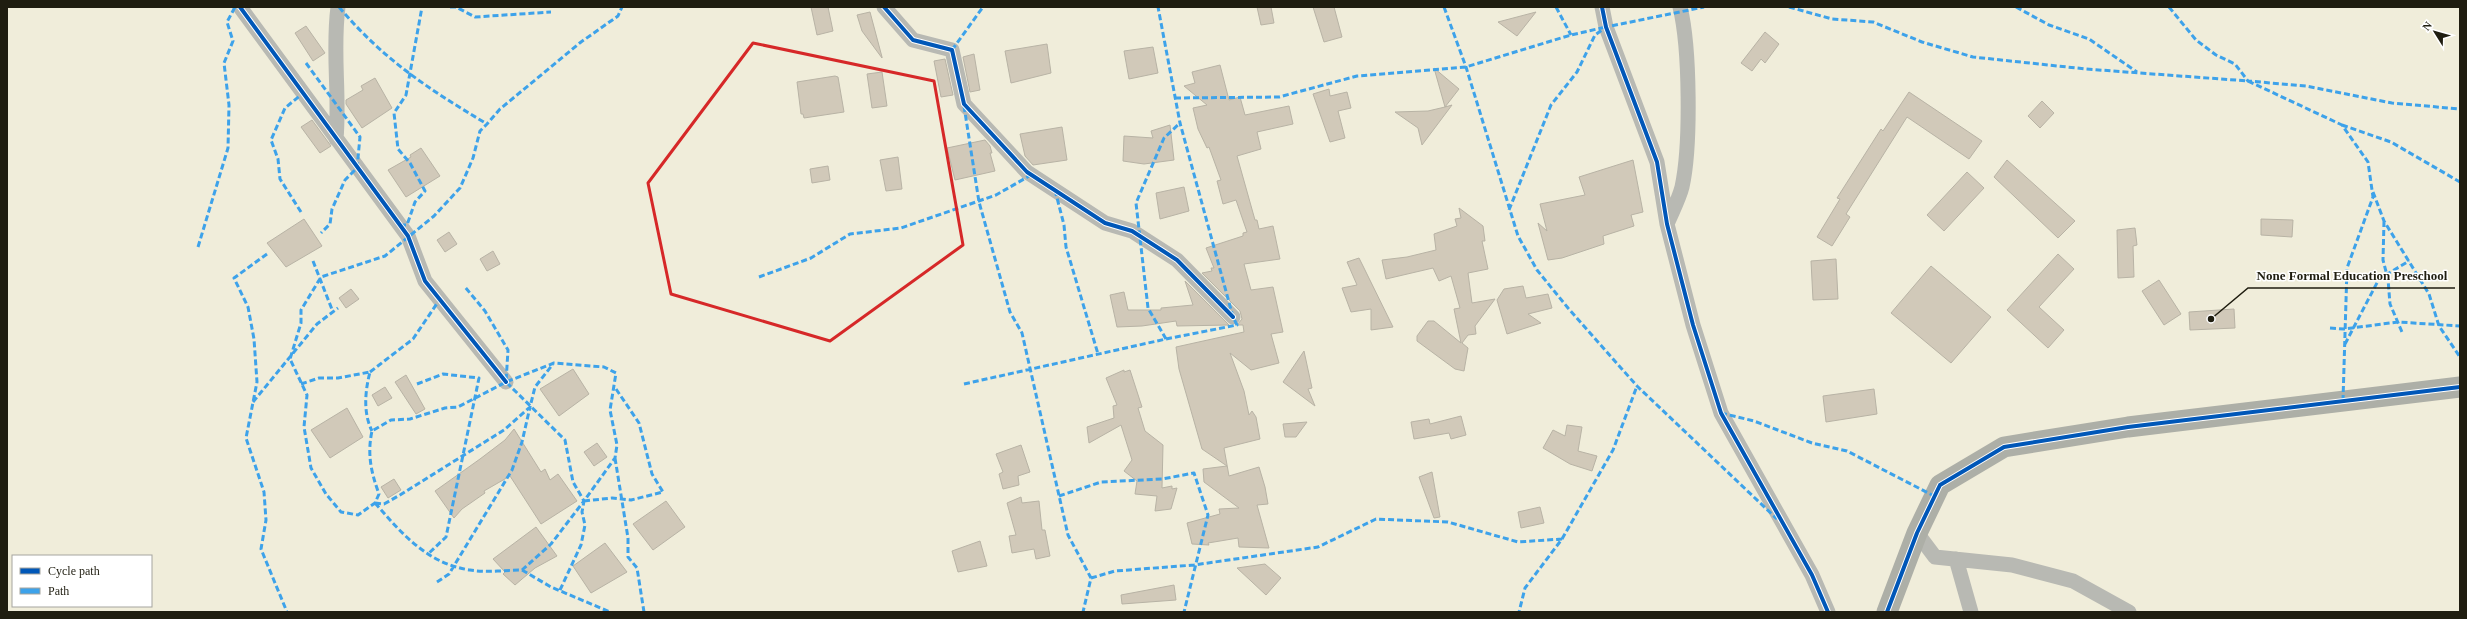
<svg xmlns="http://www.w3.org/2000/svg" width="2467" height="619" font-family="Georgia,serif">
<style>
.building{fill:#d1c9b9;stroke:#b8b3a5}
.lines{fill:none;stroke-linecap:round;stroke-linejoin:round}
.street{stroke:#b8b9b3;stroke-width:15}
.secondary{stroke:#adafa7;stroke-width:21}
.quiet{stroke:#3da2ea;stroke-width:3;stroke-dasharray:6 3;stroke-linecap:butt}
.cycleway-casing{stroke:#fff;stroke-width:6}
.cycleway{stroke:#0057b8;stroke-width:4}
.marked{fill:none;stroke:#d62828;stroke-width:3;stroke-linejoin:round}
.leader{fill:none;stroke:#1f1d10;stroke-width:1.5}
.callout-dot{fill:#1f1d10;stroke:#fff;stroke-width:1.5}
.callout-label{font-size:13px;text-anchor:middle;font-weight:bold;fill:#1f1d10;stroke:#fff;stroke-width:3;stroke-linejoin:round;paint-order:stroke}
</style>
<rect width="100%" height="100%" fill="#f0edda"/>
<path class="building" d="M811 7H828L833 31 817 35Z
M1257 7H1271L1274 23 1261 25Z
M1313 7H1334L1342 37 1324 42Z
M870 12 882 57V58L862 31 857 15Z
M1536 12 1517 36 1498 22Z
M306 26 325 53 313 61 295 33Z
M1765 32 1779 44 1765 63 1761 59 1752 71 1741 63Z
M1047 44 1051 73 1011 83 1005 51Z
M1153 47 1158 73 1129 79 1124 51Z
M974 54 980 90 970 92 963 57Z
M945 59 953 95 941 97 934 61Z
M1220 65 1229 100 1240 97 1245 115 1289 106 1293 124 1257 132 1261 149 1237 156 1255 220H1257L1259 229 1273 226 1280 259 1244 264 1251 290 1273 287 1283 332 1271 334 1279 363 1251 370 1230 353 1244 391 1249 415 1252 411 1256 417 1260 439 1224 448 1229 476 1259 467 1265 487 1268 504 1257 505 1269 548 1239 547 1238 538 1208 543 1209 545 1192 544 1187 523 1220 514 1219 509 1239 508 1204 482 1203 469 1227 466 1202 449 1179 369 1176 347 1244 332 1243 325H1237L1242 319 1240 311 1202 273 1212 271 1211 268H1214L1206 248 1243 236V233L1247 232 1236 200 1223 204 1217 181 1221 180 1209 147 1207 148 1198 129 1193 108 1207 105 1184 86 1195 83 1192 72Z
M1434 68 1459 89 1445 107 1452 105 1422 145 1418 128 1395 112 1428 111 1445 107Z
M882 72 887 106 872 108 867 74Z
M835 76 838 77 844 112 804 118 803 114H801L797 82Z
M375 78 392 108 362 128 346 104V100L363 90 361 86Z
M1329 89 1330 96 1347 92 1351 108 1338 111 1345 138 1330 142 1313 94Z
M1909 92 1982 141 1969 159 1907 117 1846 214 1850 217 1832 246 1817 237 1840 199 1837 198 1881 129 1883 131Z
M2042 101 2054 113 2040 128 2028 116Z
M312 120 331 146 320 153 301 127Z
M1170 125 1174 160 1144 164 1123 161 1124 136 1153 138 1151 131Z
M1062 127 1067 160 1033 165 1025 156 1020 134Z
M985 140 990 146 992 153H990L995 171 955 180 947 148Z
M421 148 440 176 406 197 388 170 411 157 410 155Z
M898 157 902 189 886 191 880 160Z
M1633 160 1643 212 1631 215 1634 226 1603 236 1604 244 1562 258 1548 260 1538 223 1547 231 1540 204 1585 195 1579 177Z
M2007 160 2075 221 2058 238 1994 177Z
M828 166 830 180 812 183 810 169Z
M1967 172 1984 188 1944 231 1927 215Z
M1184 187 1189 211 1160 219 1156 193Z
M1459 208 1483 226 1485 241H1482L1488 269 1468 273 1472 303 1495 299 1475 326 1476 334 1468 335 1462 343 1468 348 1464 371 1455 369 1417 341V336L1428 321H1434L1461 343 1454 309 1460 308 1451 276 1439 281 1433 268 1386 279 1382 260 1407 257 1436 250 1434 234 1457 226 1455 219 1461 218Z
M304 219 322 246 286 267 267 243Z
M2261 219 2293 220 2292 237 2261 235Z
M2135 228 2137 245 2133 246 2134 277 2118 278 2117 230Z
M449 232 457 244 445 252 437 240Z
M493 251 500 264 487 271 480 259Z
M2058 254 2074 269 2039 307 2064 330 2048 348 2007 310Z
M1359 258 1363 266 1393 327 1371 330V309L1351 312 1342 288 1357 285 1347 262Z
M1836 259 1838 299 1813 300 1811 261Z
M1931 266 1991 317 1951 363 1891 313Z
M2159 280 2181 314 2164 325 2142 291Z
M1185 281 1229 325 1177 326 1176 321 1142 326 1117 327 1110 295 1124 292 1128 310H1161V308L1193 305Z
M1523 286 1526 298 1548 294 1552 308 1528 314 1541 323 1507 334 1497 300 1504 289Z
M351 289 359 299 346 308 339 298Z
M2234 309 2235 328 2190 330 2189 312Z
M1304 351 1312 388 1308 389 1315 406 1283 382Z
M573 369 589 394 559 416 540 389Z
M1124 370V372L1130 370 1142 407 1138 408 1145 431 1163 445 1162 488 1172 486V489L1177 488 1171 509 1155 511 1157 496 1135 494 1137 481 1124 471 1132 460 1121 425 1089 443 1087 427 1114 418 1113 406 1117 405 1106 378Z
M406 375 425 409 416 414 395 382Z
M385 387 392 398 378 406 372 395Z
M1874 389 1877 414 1826 422 1823 396Z
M347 408 363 437 330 458 311 430Z
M1461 416 1466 435 1451 439 1449 433 1414 439 1411 422 1429 419 1430 424Z
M1307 422 1296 437H1285L1283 424Z
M1567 425 1582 427 1578 451 1597 456 1592 471 1570 464 1543 448 1553 430 1565 436Z
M514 429 541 472 545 469 550 480 558 474 577 501 541 524 510 476 484 491 485 493 462 509 454 518 435 491 480 459 505 440Z
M597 443 607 457 594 466 584 452Z
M1021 445 1030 472 1018 476 1019 485 1003 489 999 474 1003 472 996 454Z
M1432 472 1440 517 1434 518 1419 477Z
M394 479 401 490 388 498 381 487Z
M1021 497 1022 503 1039 501 1042 530H1045L1050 556 1036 559 1034 549 1012 553 1009 536 1016 535 1007 503Z
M666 501 685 527 653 550 633 524Z
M1540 507 1544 523 1521 528 1518 512Z
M536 527 557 556 535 568 515 585 503 574 505 572 493 559Z
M980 541 987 566 958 572 952 551Z
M605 543 627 572 591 593 573 566Z
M1265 564 1281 578 1266 595 1237 568Z
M1174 585 1176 600 1122 604 1121 595Z"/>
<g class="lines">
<path class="street" d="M240 7 408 236 425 281 506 382
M884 7 913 40 952 50 964 104 1027 172 1105 223 1132 231 1177 260 1233 317
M1602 7 1606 27 1657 162 1667 224 1693 325 1721 413 1812 575 1828 612
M336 139C340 95 332 51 338 7
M1667 224C1672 212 1679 199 1682 187 1691 146 1690 48 1680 7
M1917 533 1935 557 2012 565 2073 581 2129 612
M1956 559 1971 612"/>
<path class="secondary" d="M1887 612 1917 533 1940 485 2004 447 2128 427 2460 387"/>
<path class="quiet" d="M339 7C384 60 427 88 487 124
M450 7H456L475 17 551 12
M1444 7 1466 67 1518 236 1537 270 1568 308 1637 386 1777 519
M1556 7 1571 35
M1789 7 1832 19 1873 22 1922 42 1973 57 2086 69 2248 81 2342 125 2368 162 2373 197 2347 268 2343 400
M2016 7 2049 25 2089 39 2137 72
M2169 7 2196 40 2216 55 2235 64 2248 81 2306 86 2392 103 2460 109
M952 50 983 7
M306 63 360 137 357 168 345 180 332 209 330 224 321 233
M1175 98 1279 97 1357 76 1466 67 1571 35 1606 27
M964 106 979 202 1010 312 1022 333 1068 535 1091 578 1083 612
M2342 125 2391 142 2460 182
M1055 190 1064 225 1066 247 1098 354
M2373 192 2384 221 2429 294 2439 326 2460 357
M1509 210 1551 105 1577 72 1595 35 1606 27 1704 7
M301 212 280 179 278 159 271 140 285 108 302 94
M2384 221 2383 260 2388 279 2390 304 2402 332
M400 225H407L415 202 425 191 410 163 398 149 394 113 406 95 422 7
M198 247 228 148 229 105 224 63 233 41 227 22 235 7
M267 254 234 278 248 307 254 339 257 382 246 438 264 492 266 520 261 549 287 612
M313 261 333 312
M759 277 811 258 850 234 901 228 996 195 1031 175
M2330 328 2344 329 2398 322 2460 326
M1166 339 1148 308 1136 203 1164 138 1180 123
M2345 344 2379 279 2409 261
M370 372 413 339 440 299
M301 384 319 378H338L370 372C365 391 363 413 372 431
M417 384 443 374 479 378 446 537 428 554
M964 384 1166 339 1237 325 1233 317 1180 123 1158 7
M253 402 317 324 338 308
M1721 413 1754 421 1812 443 1847 451 1934 496
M615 458 628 538V557L637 568 644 612
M1059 496 1101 482 1162 479 1194 473 1208 515 1184 612
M584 501 612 498 631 500 663 492 652 474 639 423 614 386
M375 503C402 534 428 564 470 570 487 573 505 570 522 570L551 544 584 501 573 482 565 440 506 382 508 350 485 311 465 287
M375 503 384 504 400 495 504 430 530 407 535 387 553 364
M1562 539 1613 450 1637 386
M522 570 551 587 610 612
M1091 578 1115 571 1194 565 1318 547 1376 519 1448 522 1518 542 1562 539 1525 588 1519 612
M437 582 449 574 512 470 522 442 530 407
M560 590 581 545 585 525 582 512 584 501 615 458 617 445 610 410 616 373 604 367 554 363 506 382 458 407 445 408 410 419 391 420 372 431C367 454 371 472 379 494L375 503 358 515 341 512 326 494 311 468 304 427 307 395 290 359 301 323V310L321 277 385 256 434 216 460 188 473 158 480 131 487 124 500 109 581 42 618 16 622 7"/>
<defs>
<path id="cycleway" d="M240 7 408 236 425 281 506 382
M884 7 913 40 952 50 964 104 1027 172 1105 223 1132 231 1177 260 1233 317
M1602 7 1606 27 1657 162 1667 224 1693 325 1721 413 1812 575 1828 612
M1887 612 1917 533 1940 485 2004 447 2128 427 2460 387"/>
</defs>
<use href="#cycleway" class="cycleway-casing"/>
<use href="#cycleway" class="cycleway"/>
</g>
<path class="marked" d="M753 43 934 81 963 245 830 341 671 294 648 183Z"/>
<path class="leader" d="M2211 319L2248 288H2455"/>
<circle class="callout-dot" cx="2211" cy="319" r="4"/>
<g class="callout-label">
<text x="2352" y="280">None Formal Education Preschool</text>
</g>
<rect width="2467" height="619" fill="none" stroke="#1f1d10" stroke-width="16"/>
<rect x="12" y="555" width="140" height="52" fill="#ffffff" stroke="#a5a59f"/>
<rect x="20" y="568" width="20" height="6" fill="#0057b8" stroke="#a5a59f"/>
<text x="48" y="575" font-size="12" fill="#1f1d10">Cycle path</text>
<rect x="20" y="588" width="20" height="6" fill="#3da2ea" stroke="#a5a59f"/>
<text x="48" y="595" font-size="12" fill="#1f1d10">Path</text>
<g transform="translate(2435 32) rotate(307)" stroke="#ffffff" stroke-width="3" paint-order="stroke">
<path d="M0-3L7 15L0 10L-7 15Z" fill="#1f1d10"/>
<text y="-6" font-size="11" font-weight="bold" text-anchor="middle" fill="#1f1d10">N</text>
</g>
</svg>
